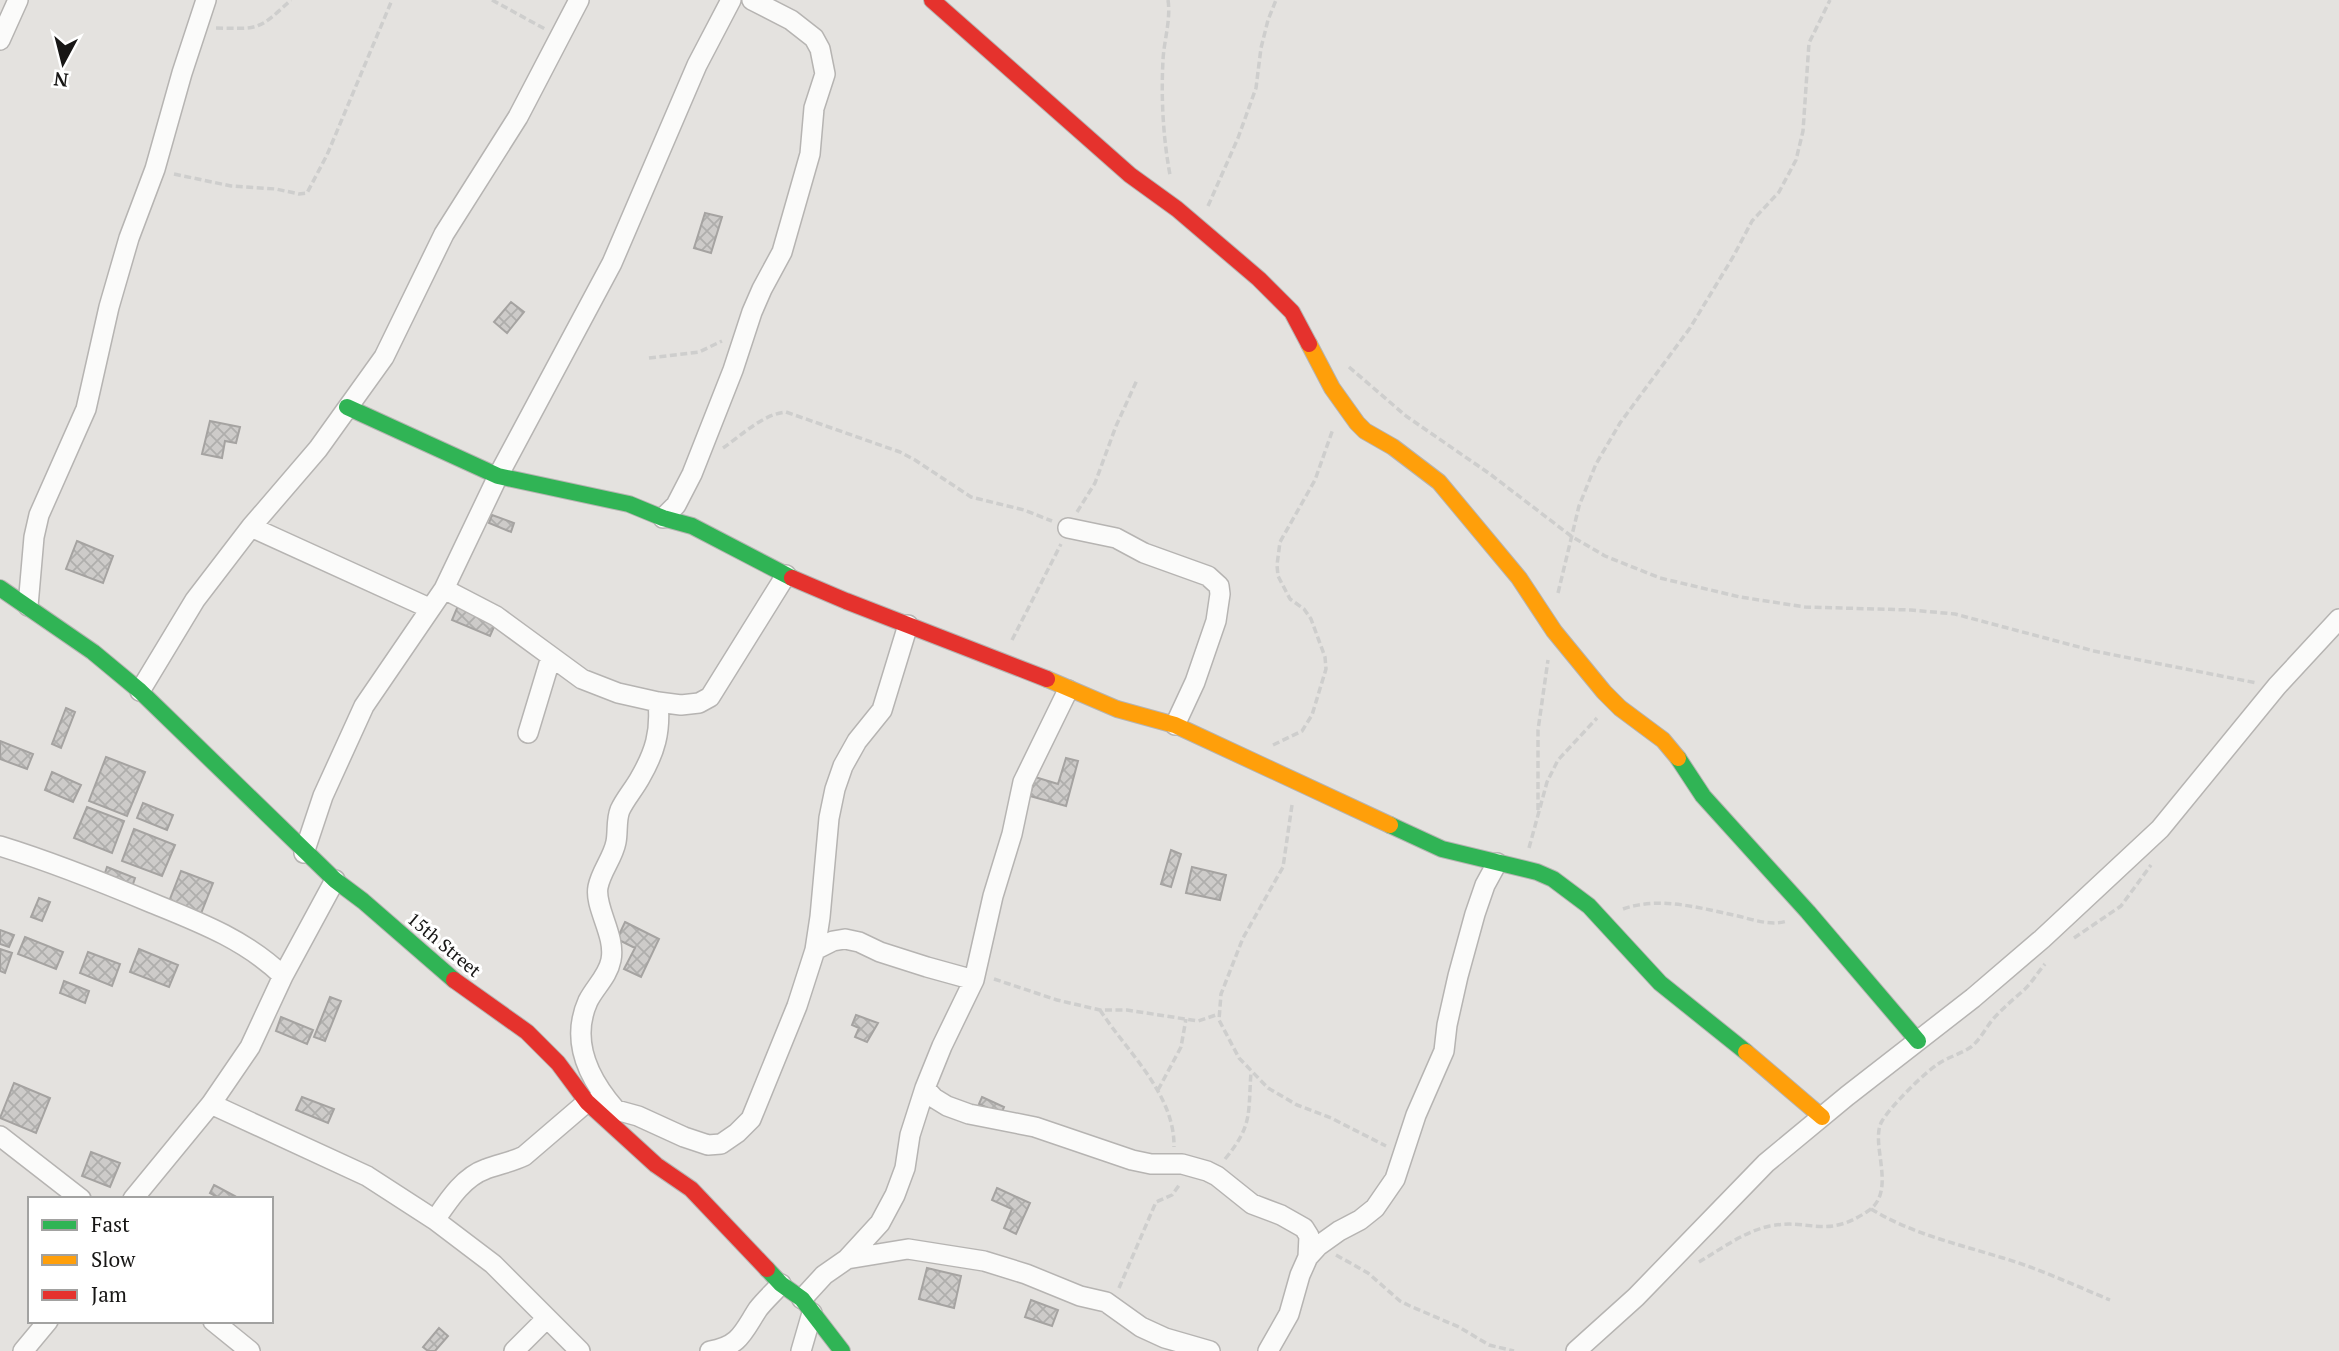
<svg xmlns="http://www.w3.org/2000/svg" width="2339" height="1351" font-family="'PT Serif',serif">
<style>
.building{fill:url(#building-cross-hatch);stroke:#a5a3a1;stroke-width:2}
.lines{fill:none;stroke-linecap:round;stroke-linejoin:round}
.street-casing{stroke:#b6b4b2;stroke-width:22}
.fast-casing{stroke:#b6b4b2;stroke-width:18}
.slow-casing{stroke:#b6b4b2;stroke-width:18}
.jam-casing{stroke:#b6b4b2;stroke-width:18}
.path{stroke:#cececd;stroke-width:3.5;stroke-dasharray:7 3.5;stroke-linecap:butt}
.street{stroke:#fbfbfa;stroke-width:19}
.fast{stroke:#30b455;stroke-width:16}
.slow{stroke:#ff9f0a;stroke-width:16}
.jam{stroke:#e5322d;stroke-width:16}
.labels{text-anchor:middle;stroke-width:6;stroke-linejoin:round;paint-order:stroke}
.street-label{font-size:18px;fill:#171615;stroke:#fff}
</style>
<defs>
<pattern id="building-cross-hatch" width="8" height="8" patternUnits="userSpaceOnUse" patternTransform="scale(1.75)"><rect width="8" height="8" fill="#cdcbc9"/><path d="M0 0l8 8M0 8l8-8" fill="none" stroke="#afaeac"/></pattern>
</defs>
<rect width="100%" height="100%" fill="#e4e2df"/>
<path class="building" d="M705 213 722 217 711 253 694 248Z
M511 302 524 312 507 333 494 322Z
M210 421 240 427 236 443 225 441 222 458 202 454Z
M492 515 514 523 511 532 489 523Z
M77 541 113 556 103 583 66 569Z
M463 594 501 611 490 636 452 620Z
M66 708 75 712 61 748 52 744Z
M0 741 33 754 27 769 0 759Z
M106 757 145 772 127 816 89 801Z
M1066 758 1078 761 1066 806 1030 796 1035 777 1058 784Z
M52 772 81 785 73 802 45 790Z
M143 803 173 815 167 830 137 818Z
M87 807 124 821 112 853 74 838Z
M134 829 175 845 162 876 122 861Z
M1171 850 1181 854 1171 887 1161 884Z
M107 867 135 878 131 890 103 879Z
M1192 867 1226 875 1220 900 1186 893Z
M181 871 213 883 200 916 168 904Z
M39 898 50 902 42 921 31 917Z
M625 922 659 939 641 977 624 969 635 948 617 939Z
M0 930 14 935 9 947 0 944Z
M25 937 63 952 56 969 18 954Z
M0 949 12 953 5 973 0 971Z
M139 949 178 965 169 987 130 972Z
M88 952 120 964 112 986 80 973Z
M64 981 89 991 85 1003 60 993Z
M330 997 341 1001 325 1041 314 1037Z
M856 1015 878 1023 867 1042 855 1037 859 1028 852 1025Z
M281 1017 313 1030 307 1044 276 1031Z
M14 1083 50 1098 36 1133 0 1118Z
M302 1097 334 1109 328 1123 296 1110Z
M982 1097 1004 1107 1001 1114 979 1104Z
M91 1152 120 1163 110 1187 82 1176Z
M214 1185 235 1196 233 1199H221L210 1193Z
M997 1188 1030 1203 1016 1234 1004 1228 1012 1209 992 1200Z
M927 1268 961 1276 954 1308 919 1299Z
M1031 1300 1058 1310 1052 1326 1025 1317Z
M439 1328 448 1336 435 1351H428L423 1347Z"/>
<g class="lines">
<defs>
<path id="street" d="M0 40 18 0
M663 518 676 505 692 474 733 370 752 312 762 289 782 252 810 154 814 108 825 74 820 49 814 38 791 20 752 0
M251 527 429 608
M1068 528 1116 538 1144 553 1208 576 1219 586 1220 594 1216 621 1195 682 1175 725
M444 589 496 616 582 679 618 693 658 702 681 705 699 703 710 697 786 575
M28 606 34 537 39 515 86 409 109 307 129 238 155 169 182 73 206 0
M140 691 195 600 251 527 318 449 384 357 444 234 518 117 579 0
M528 733 551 657
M0 846C52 862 102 882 152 903 199 922 246 940 283 976
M304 853 323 796 364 706 444 589 498 476 612 263 697 65 731 0
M815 950 820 917 829 818 835 789 843 766 857 741 882 710 908 625
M925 1088 934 1098 947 1106 969 1114 1035 1127 1132 1160 1151 1164H1182L1207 1171 1217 1176 1252 1204 1281 1215 1304 1228 1309 1236 1308 1257
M211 1104 367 1176 435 1220 493 1264 580 1351
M615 1109C589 1079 570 1041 588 1001 595 987 608 976 611 960 616 935 594 907 598 887 601 871 613 858 616 842 618 832 616 820 620 810 625 799 634 789 640 778 655 752 661 732 658 702
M0 1136 81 1199
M133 1199 211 1104 250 1047 283 976 335 880
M435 1220C448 1201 463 1177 486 1169 499 1164 512 1162 524 1156L587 1102 638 1116 684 1137 708 1145 721 1144 737 1133 751 1119 797 1006 815 950 833 941 845 939 859 942 880 952 927 967 974 980
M847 1259 908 1249 984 1261 1026 1274 1080 1296 1106 1302 1141 1327 1165 1338 1210 1351
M802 1299 824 1275 847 1259 880 1223 895 1195 905 1168 910 1135 925 1088 942 1046 974 980 993 896 1012 834 1023 782 1068 690
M213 1321 250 1351
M23 1351 48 1321
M514 1351 546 1319
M710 1351C740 1346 743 1332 758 1309 765 1300 774 1292 781 1284
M801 1351 812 1313
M1268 1351 1289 1314 1300 1275 1308 1257 1318 1246 1339 1231 1360 1220 1375 1208 1395 1179 1416 1115 1444 1051 1447 1025 1458 976 1475 914 1485 885 1497 863
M1576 1351 1636 1297 1766 1163 1847 1096 1973 998 2042 939 2160 829 2277 686 2339 619"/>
<path id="fast" d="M347 407 498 476 629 504 663 518 692 526 792 578
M0 588 93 652 140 691 335 880 363 901 454 980
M1678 758 1703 796 1808 912 1918 1041
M1390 825 1442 849 1537 872 1553 879 1589 906 1660 983 1746 1052
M767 1269 781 1284 802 1299 842 1351"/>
<path id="slow" d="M1309 344 1332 388 1357 423 1365 431 1393 447 1439 482 1519 578 1554 631 1604 692 1620 708 1663 740 1678 758
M1047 679 1117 709 1175 725 1390 825
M1746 1052 1822 1117"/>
<path id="jam" d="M932 0 1130 175 1177 209 1259 279 1292 312 1309 344
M792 578 846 601 1047 679
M454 980 527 1032 558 1063 587 1102 656 1165 691 1189 767 1269"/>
</defs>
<use href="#street" class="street-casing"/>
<use href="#fast" class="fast-casing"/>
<use href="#slow" class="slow-casing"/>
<use href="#jam" class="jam-casing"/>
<path class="path" d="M492 0 545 29
M1168 0C1171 20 1164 40 1163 60 1161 98 1163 137 1170 175
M216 28C261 29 258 30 291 0
M174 174 231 186 276 189 299 194 307 193 327 155 392 0
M1208 206 1238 138 1256 88 1261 48 1268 20 1276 0
M649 358 699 352 722 341
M1349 367 1406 416 1490 474 1571 536 1605 556 1660 578 1740 597 1805 607 1911 610 1955 614 2094 651 2257 683
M723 448C742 435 763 414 786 412L900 452 915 460 971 497 1024 510 1052 521
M1077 512 1095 483 1116 426 1137 380
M1558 593 1579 506 1596 464 1620 423 1690 328 1733 257 1752 221 1779 192 1796 160 1803 131 1809 43 1830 0
M1012 640 1061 544
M1273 745 1302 731 1312 715 1326 669 1325 657 1311 619 1304 609 1290 599 1278 576 1277 565 1280 542 1315 480 1333 429
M1292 805 1283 867 1243 938 1221 994 1219 1020 1239 1058 1268 1088 1297 1105 1331 1118 1386 1146
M1538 810V730L1548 660
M1529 848 1547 782 1558 760 1597 718
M1623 909C1659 896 1700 908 1738 916 1754 920 1771 926 1787 921
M2074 938 2121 906 2151 865
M994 979 1057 1000 1100 1010H1127L1198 1021 1219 1014
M1100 1010C1127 1052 1175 1094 1174 1147
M1158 1090 1181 1047 1186 1019
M1225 1159C1253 1125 1248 1114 1251 1072
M1871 1209C1912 1234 1958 1244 2003 1258 2040 1269 2074 1285 2110 1300
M1336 1255 1368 1273 1400 1301 1410 1306 1459 1327 1489 1345 1514 1351
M1699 1262C1721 1249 1745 1231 1770 1226 1811 1218 1825 1240 1868 1211 1898 1191 1869 1143 1882 1121 1891 1106 1923 1074 1938 1064 1948 1057 1961 1054 1971 1047 1981 1039 1986 1027 1994 1018 2004 1007 2015 998 2025 989 2033 981 2038 972 2045 964
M1119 1288 1156 1202 1172 1195 1180 1184"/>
<use href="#street" class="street"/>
<use href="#fast" class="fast"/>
<use href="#slow" class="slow"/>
<use href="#jam" class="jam"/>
</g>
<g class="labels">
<g class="street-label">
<text transform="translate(444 945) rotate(40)" y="6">15th Street</text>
</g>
</g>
<rect x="28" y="1197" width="245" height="126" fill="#ffffff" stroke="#a2a2a1" stroke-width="2"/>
<rect x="42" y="1220" width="35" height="10" fill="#30b455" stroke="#a2a2a1" stroke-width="2"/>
<text x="91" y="1232" font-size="21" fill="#171615">Fast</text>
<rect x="42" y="1255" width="35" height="10" fill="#ff9f0a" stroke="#a2a2a1" stroke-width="2"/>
<text x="91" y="1267" font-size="21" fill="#171615">Slow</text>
<rect x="42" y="1290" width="35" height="10" fill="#e5322d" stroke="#a2a2a1" stroke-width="2"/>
<text x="91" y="1302" font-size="21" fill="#171615">Jam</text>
<g transform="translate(63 63) rotate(187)" stroke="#ffffff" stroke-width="5" paint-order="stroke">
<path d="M0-5L12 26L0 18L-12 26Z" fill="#171615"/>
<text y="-10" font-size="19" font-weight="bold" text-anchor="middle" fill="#171615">N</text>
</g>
</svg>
